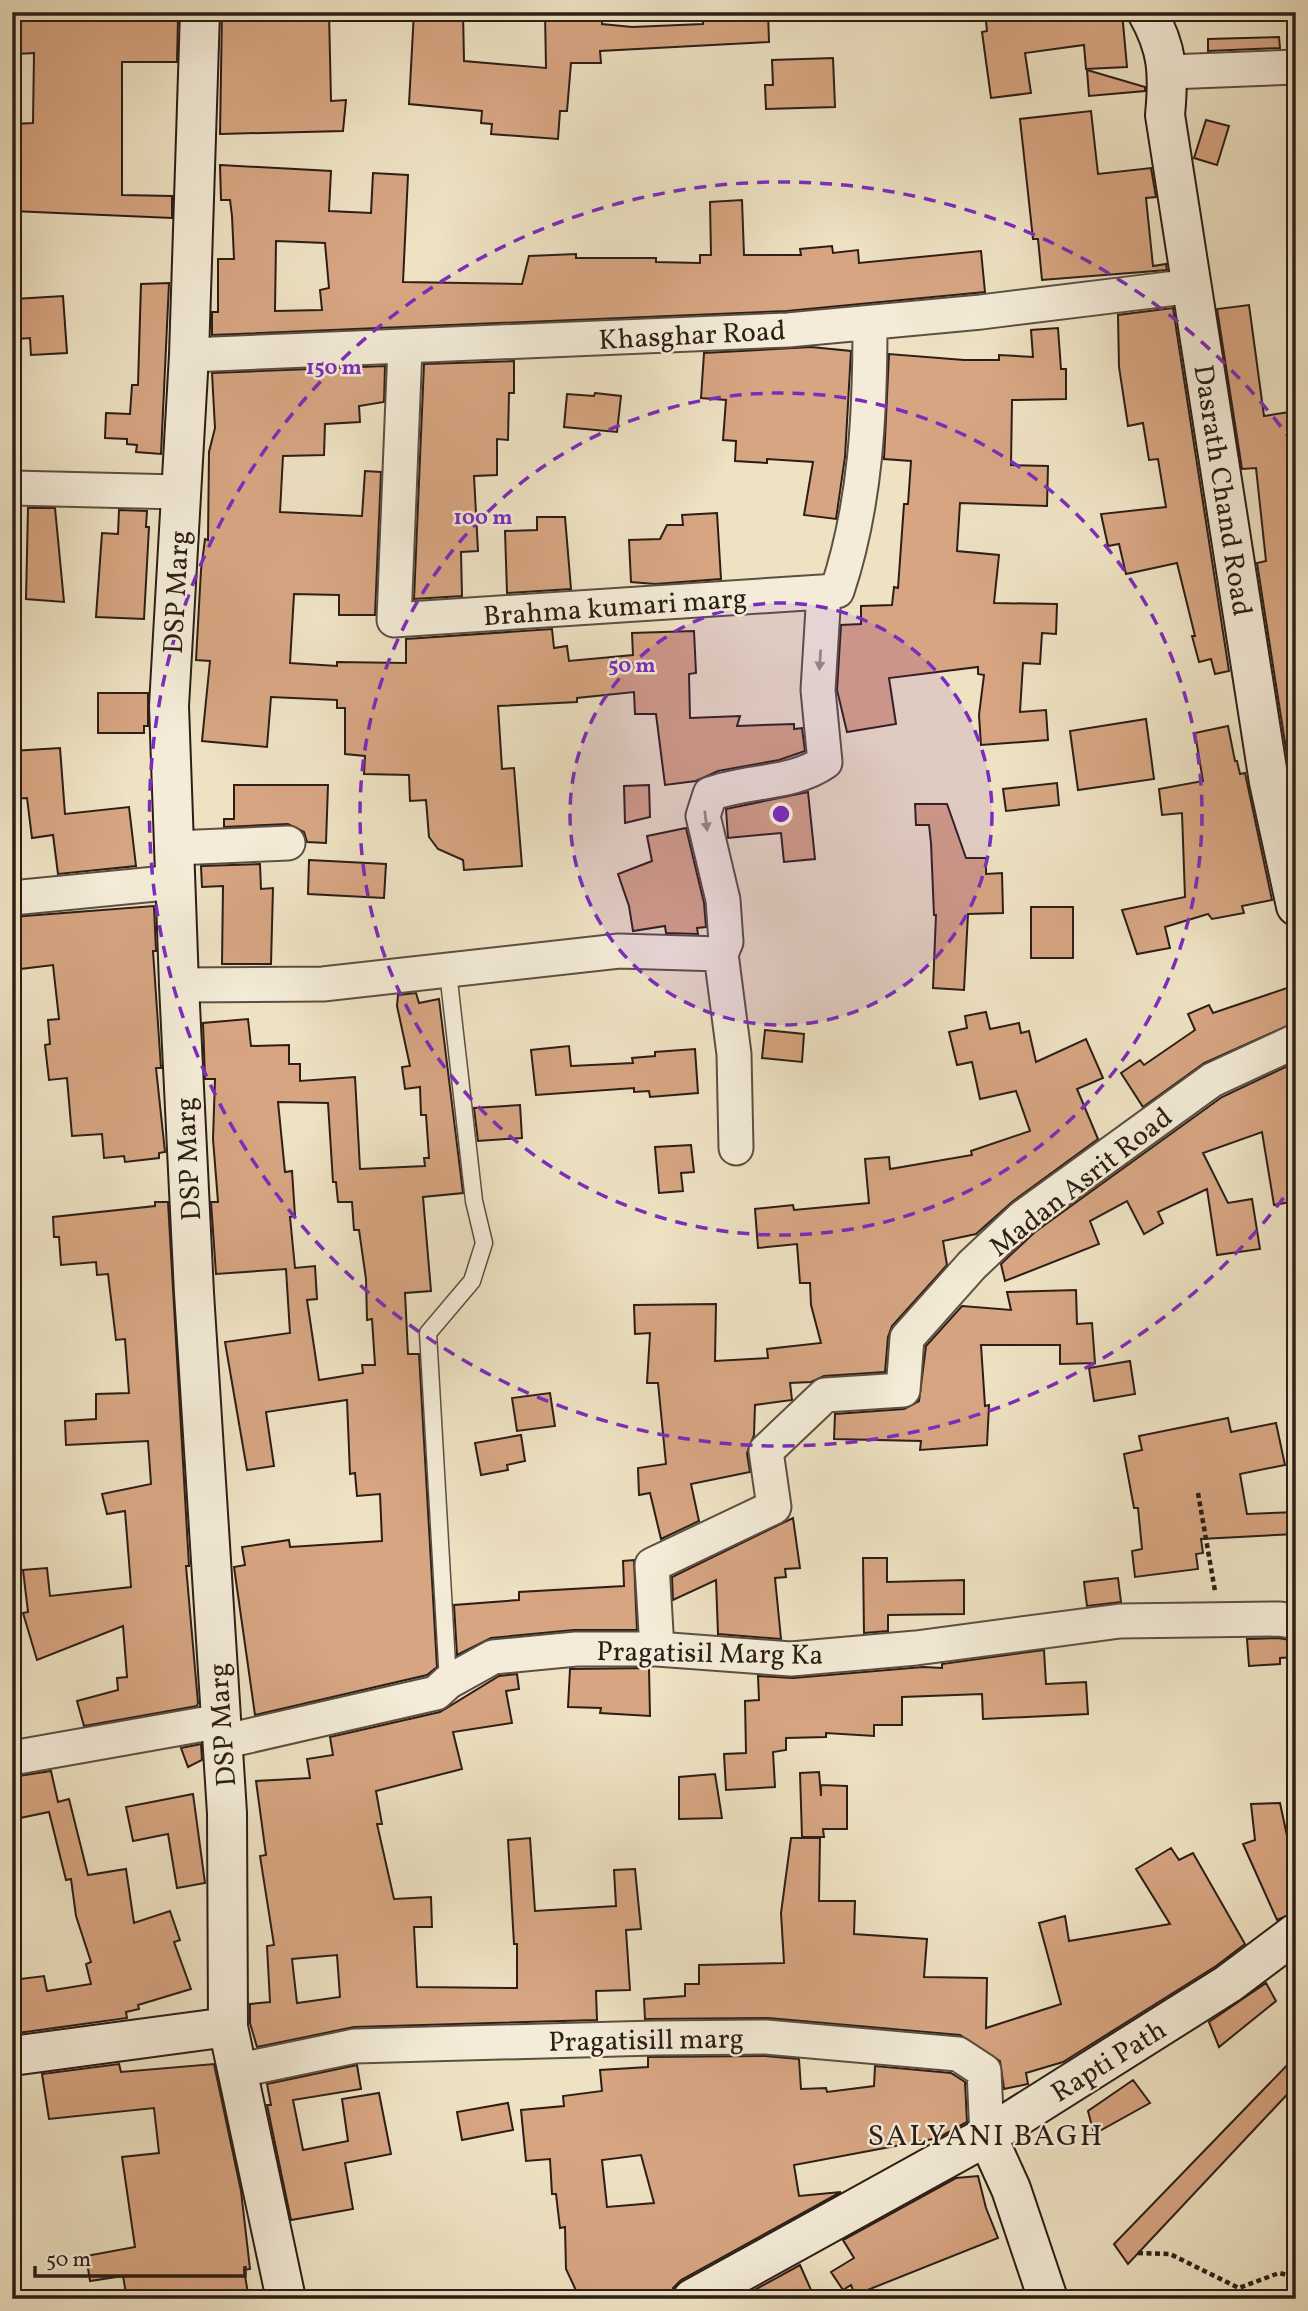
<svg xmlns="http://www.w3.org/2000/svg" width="1308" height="2311" font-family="Vollkorn,serif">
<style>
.building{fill:#d7a582;stroke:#2c1e17;stroke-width:2;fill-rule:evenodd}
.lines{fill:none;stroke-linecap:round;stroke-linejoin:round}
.lane-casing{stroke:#5c4f42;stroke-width:19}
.street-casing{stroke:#5c4f42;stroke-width:37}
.secondary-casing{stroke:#2c1e17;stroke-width:42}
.path{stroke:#2c1e17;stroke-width:4.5;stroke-dasharray:5 3.5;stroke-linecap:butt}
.lane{stroke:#f4ecd8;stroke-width:16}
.street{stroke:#f4ecd8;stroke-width:33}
.secondary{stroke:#f4ecd8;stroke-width:38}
.oneway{fill:#9a8f81}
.ring{fill:none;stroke:#7b2cbf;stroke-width:3.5;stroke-dasharray:12 9}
.labels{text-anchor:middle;stroke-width:5;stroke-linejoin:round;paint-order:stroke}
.street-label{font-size:28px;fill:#2c1e17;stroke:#f4ecd8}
.neighbourhood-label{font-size:30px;letter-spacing:2px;fill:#2c1e17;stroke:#f4ecd8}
.centre{fill:#7b2cbf;stroke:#f4ecd8;stroke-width:3.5}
.ring-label{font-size:21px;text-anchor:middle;font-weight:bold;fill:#7b2cbf;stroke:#f4ecd8;stroke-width:5;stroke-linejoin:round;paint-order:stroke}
</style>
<rect width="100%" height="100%" fill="#eee2c3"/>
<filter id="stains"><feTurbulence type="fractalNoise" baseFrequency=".00286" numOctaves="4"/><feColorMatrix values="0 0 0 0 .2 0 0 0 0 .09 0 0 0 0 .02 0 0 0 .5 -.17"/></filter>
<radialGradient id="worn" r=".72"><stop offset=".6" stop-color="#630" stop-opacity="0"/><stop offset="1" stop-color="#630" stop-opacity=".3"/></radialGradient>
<path class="building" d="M26 12H136V18H178L177 62H122V195L172 196V218L12 211V124L33 123 34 53 17 54 20 20H27Z
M222 12H329L331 101 346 100 343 131 220 134Z
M414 12H463L464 61 546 68 545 12H602V24L632 27 703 24V14L706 12H768L769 42 600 51 601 63H571L567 111H560L558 139 491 134 492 124 481 123 482 111 409 104Z
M1023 12H1122L1127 67 1086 69 1084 45 1025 53 1031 93 991 98 982 32 987 31 986 21 1024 15Z
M1279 37 1280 48 1208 51V39Z
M833 58 835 107 766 109 765 85H773L772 60Z
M1087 70 1145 87V91L1089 96Z
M1091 111 1098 174 1151 168 1156 197 1146 198 1153 266 1166 264 1167 270 1042 280 1038 239H1033L1020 119Z
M1206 120 1229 126 1217 165 1194 158Z
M220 165 331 171 329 211 371 213 373 173 408 175 403 282 522 284 529 256 576 254V258H656V262L700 263V255H711L710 202 742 200 744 255H801L800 249 832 246 833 253 858 250 859 263 981 251 985 292 787 311 212 335V312H218V259H234L232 216 230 200H221ZM276 241 325 243 329 288 320 290 322 310 275 311Z
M169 283 161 454 136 452 137 445 127 444V439L105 438 106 413 130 414 132 385H138L141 284Z
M63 296 67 353 31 355 30 338 18 339 15 299Z
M1249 305 1264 416 1296 411V762H1288L1257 563 1266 561 1256 468 1242 469 1217 309Z
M1173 308 1229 671 1215 674 1211 659 1199 662 1192 636H1195L1177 563 1126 574 1119 544 1108 546 1101 514 1166 507 1158 459 1149 460 1143 423 1128 426 1119 367 1118 315Z
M1058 328 1061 369H1066V399L1012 400 1011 465 1048 466 1047 506 960 503 957 551 999 555 994 603 1057 604 1056 634 1042 633 1040 664 1023 663 1020 712 1046 710 1048 740 981 745 979 715 984 675 978 674V667L889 678 896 724 847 732 837 690 841 625 861 624V606L892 605 894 587 898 588 904 504H908L911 461 884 459 889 354 964 360H999V355L1033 357 1031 330Z
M811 347 851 351 845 457 836 519 804 515 813 462 767 459V463L735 461 736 441 723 440 726 400 701 398 704 353Z
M514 361V393H509L508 440 497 439V475L474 476 478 551 461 552 462 596 414 599 424 364Z
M385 366 384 402 359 406 360 422 325 424 324 455 283 456 280 512 362 516 365 471 381 472 375 615H339V595L294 594 290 663 337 666V662L406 663V639L552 629 554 648 567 646 569 661 633 655 632 633 694 631 696 673 689 674 690 718 740 716 737 726 794 724V729L802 728 805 751 779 760 718 771 696 781 665 785 656 714H635L634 692 577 698V702L498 706 502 769 514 768 522 866 464 870 463 860 438 849 429 837 426 800 410 801 409 775 364 774 365 756 345 754V708H337V700L271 697 267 747 202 741 210 661 196 660 201 570 205 539 208 540 209 452 215 428 212 373Z
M595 393 621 396 617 432 564 427 567 394 594 396Z
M28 508H55L64 602 26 599Z
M119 510 147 511 146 527H149L144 619 96 617 102 533 118 534Z
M717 513 721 579 655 584 631 582 629 540 660 539 667 525H683L682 515Z
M537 517H565L571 589 507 593 505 531 537 530Z
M98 693H148V726H144V733H98Z
M1146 719 1154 779 1078 790 1070 731Z
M1228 726 1235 761H1237L1240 774 1245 773 1272 900 1242 906 1244 913 1212 919 1208 914 1165 927 1170 948 1137 954 1122 910 1185 897 1182 813 1162 815 1159 789 1203 781 1195 733Z
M60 748 65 814 129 807 136 866 58 874 53 835 32 838 27 798 12 799V751Z
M1057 783 1059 805 1006 811 1003 789Z
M234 785H328L326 843 307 842 304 832 288 824 224 827V819H234Z
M649 785 650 817 625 823 624 786Z
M808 792 815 859 784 862 781 833 728 838 726 809Z
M915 804H947L966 858H986V874L1002 873 1003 913 968 914 964 990 933 988 936 915H934L931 843 929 825H916Z
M686 828 704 903 706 927 697 928 698 934 666 933 665 926 633 931 629 906 618 874 652 861 647 836Z
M309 860 386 864 384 898 308 894Z
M260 864 261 889 273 888 271 964H222L223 886 202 887 201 866Z
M154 906 156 951H153L161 1068H156L165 1152 159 1153V1158L125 1162 124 1156 104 1158 102 1134 72 1136 67 1078 49 1080 45 1045 50 1044 48 1020 59 1019 53 965 12 970V917Z
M1031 907H1073V958H1031Z
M1296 985V1022L1204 1063 1143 1107 1121 1073 1140 1060 1144 1065 1195 1030 1188 1014 1209 1005 1213 1013Z
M416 993 419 1003 439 999 463 1193 423 1197 431 1291 405 1293 408 1354H419L437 1667 427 1675 255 1715 234 1567 245 1565 242 1547 289 1540 290 1547 382 1541 380 1494 357 1496 355 1473 350 1474 347 1400 266 1412 274 1466 247 1470 225 1342 290 1333 286 1269 216 1274 211 1202H218L213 1139 215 1079H205L203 1023 248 1019 251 1046 289 1045V1064H300V1081L355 1077 360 1169 425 1166 424 1158H429L426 1115H421L420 1087 405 1089 402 1067 410 1066 397 1006 398 995ZM278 1102 328 1103 333 1182H336L338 1202H352L354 1230H359L366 1279 367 1320 372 1319 375 1365H362L363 1373 319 1380 307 1300 317 1299 315 1266 295 1268 290 1217 295 1216 292 1171 285 1172Z
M986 1012 990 1029 1019 1023 1021 1033 1029 1031 1036 1062 1086 1039 1103 1078 1077 1089 1098 1139 1012 1202 976 1234 943 1241 947 1265 892 1326 888 1337 885 1372 824 1376 811 1382 790 1383 792 1400 755 1405 754 1435 747 1453 750 1472 691 1484 699 1521 661 1539 650 1493 639 1495 638 1468 666 1464 658 1383H647L650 1333 635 1334 634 1305 716 1304 715 1361 768 1358 767 1349 821 1343 811 1305 810 1283H800L797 1244 758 1248 755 1209 793 1205 794 1210 869 1203 865 1159 889 1157 890 1169 972 1155 971 1151 1030 1131 1016 1091 980 1099 972 1062 957 1065 949 1032 967 1028 965 1016Z
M765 1030 804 1034 802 1062 762 1058Z
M569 1046 571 1066 633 1063 632 1058 655 1056V1052L695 1049 698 1093 650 1097 649 1091 634 1092V1088L536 1095 531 1050Z
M1296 1062V1201L1274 1205 1262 1132 1203 1153 1228 1203 1252 1199 1260 1249 1217 1255 1207 1189 1158 1212 1163 1223 1144 1234 1127 1201 1090 1221 1099 1244 1005 1281 1001 1264 1035 1232 1222 1097Z
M520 1105 522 1138 478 1141 474 1108Z
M691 1145 694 1172 681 1173 683 1191 659 1193 655 1147Z
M155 1202H168L189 1566H186L198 1703 197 1706 84 1726 77 1701 118 1690 117 1678 127 1677 123 1626 37 1660 23 1613 28 1612 23 1570 47 1568 50 1596 131 1587 125 1511 107 1514 102 1494 151 1484 148 1441 66 1445 65 1421 96 1419V1394L129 1393 125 1339 116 1340 108 1274 97 1275 96 1262 61 1265 59 1237H54L53 1217 155 1206Z
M1076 1290 1077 1324 1092 1323 1095 1363 1060 1364V1345H981L985 1406 989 1405 987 1445 920 1450 921 1441 834 1439 835 1414 904 1409 919 1401 926 1346 962 1306 1011 1310 1007 1292Z
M1130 1361 1135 1394 1094 1401 1089 1368Z
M550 1393 555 1426 517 1431 512 1398Z
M1228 1418 1231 1432 1276 1423 1285 1465 1240 1474 1247 1514 1296 1512V1534L1201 1539 1203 1553 1196 1554 1198 1569 1135 1577 1132 1551 1142 1549 1138 1508H1134L1124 1454 1142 1450 1139 1436Z
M521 1435 525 1461 507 1465 508 1470 481 1475 475 1443Z
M793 1518 800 1568 785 1569 786 1577 775 1578 781 1639 718 1634 716 1580 673 1600 672 1577Z
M863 1558H887V1582L964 1580V1614L888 1615V1631L864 1633Z
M634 1560 637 1630H574L491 1638 457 1655 454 1605 519 1600V1592L624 1586 623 1561Z
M1118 1578 1121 1602 1087 1606 1084 1582Z
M1278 1638 1296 1641V1657L1280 1658V1664L1249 1666 1247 1639Z
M1044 1650 1046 1684 1086 1682 1088 1714 983 1719 982 1694 902 1697V1725H874V1736L826 1733V1737L786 1738V1750L773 1752 775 1787 726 1790 724 1754 746 1753 745 1701 759 1700 758 1676 793 1678 923 1667 942 1668V1664Z
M649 1668 650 1716 600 1713 601 1708 568 1707 570 1669Z
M517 1674 519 1689 506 1691 512 1723 453 1732 462 1769 376 1791 382 1824H377L394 1899 431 1897 432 1927H414L417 1987 517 1988V1944H514L508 1840 530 1838 535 1911 616 1906 614 1870 635 1869 641 1929 626 1930 630 1990 596 1991 597 2020 354 2027 257 2047 250 2023V2004L270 2002 267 1946 274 1945 260 1856 266 1855 256 1781 310 1778 307 1759 333 1755 330 1737 440 1712 499 1676ZM337 1955 340 1997 297 2003 292 1959Z
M201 1744 202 1760 188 1767 181 1748Z
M51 1771 58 1802 69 1799 88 1875 126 1869 134 1923 170 1911 180 1940 174 1942 191 1989 138 2005 139 2009 126 2012 127 2018 18 2033 12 1980 44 1976 47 1991 91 1984 86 1964 91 1962 76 1916 71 1879 66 1880 49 1812 20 1818 12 1781V1777Z
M819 1772 821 1796V1785L847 1786V1829H823L824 1837H802L800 1773Z
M715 1774 722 1818 679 1819V1777Z
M193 1794 205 1883 177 1888 168 1834 133 1841 126 1807Z
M1280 1803 1296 1878V1912L1277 1920 1243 1844 1255 1840 1251 1804Z
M791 1838H820L819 1901H855L854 1934 927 1939 924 1977 987 1978 986 2028 1061 2004 1039 1923 1065 1916 1069 1941 1170 1924 1136 1869 1171 1848 1179 1860 1193 1853 1245 1944 1216 1966 1063 2062 1026 2073 1028 2084 1004 2089 1000 2061 960 2035 768 2018 645 2019 644 1999 685 1996V1984H699V1965L784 1963 781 1913Z
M1266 1983 1276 2001 1219 2047 1209 2022Z
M765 2056 799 2059 801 2089 826 2088 827 2092 874 2086 875 2066 951 2073 965 2082 967 2122 938 2138 794 2165 799 2196 841 2192 681 2280 673 2288 670 2299H580L566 2269 565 2227 560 2228 556 2194H552L550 2159 526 2161 521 2110 564 2106 563 2096 602 2091 600 2070 648 2067V2057ZM641 2155 654 2203 607 2207 602 2160Z
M1295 2057 1296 2085 1128 2264 1114 2244Z
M119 2064 121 2072 214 2064 241 2191 250 2269 244 2270 249 2299H127L123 2276 90 2281 86 2256 135 2247 122 2157 159 2153 154 2108 49 2119 42 2074Z
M357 2065 361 2089 293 2100 303 2150 348 2141 342 2099 379 2093 391 2154 345 2163 353 2209 291 2220 267 2105H271L267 2084Z
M1133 2080 1150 2103 1094 2134 1088 2111Z
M508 2103 513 2130 462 2140 457 2112Z
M978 2176 986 2208 998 2238 855 2295 851 2285 843 2290 831 2272 854 2258 843 2240 956 2178Z
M800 2265 815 2299H738Z"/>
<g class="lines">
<defs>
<path id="lane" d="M448 972 474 1201 484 1243 472 1281 428 1333 448 1682"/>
<path id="street" d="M1169 72 1296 67
M405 348 394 620 837 591C866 504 870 414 870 324
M189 355 788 330 981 312 1193 286
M12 488 180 492
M175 848 288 843
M12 898 176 882
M721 954 726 942 723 900 703 816 710 794C746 780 792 785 825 762L818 690 824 592
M179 985 323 984 619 951 721 954 734 1054 736 1148
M657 1649 652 1565 774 1507 766 1451 825 1395 903 1390 907 1338 972 1265 1023 1217 1212 1080 1296 1041
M222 1742 436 1693 448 1682 493 1657 576 1649H657L791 1659 916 1648 1120 1621 1280 1619 1296 1622
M12 1758 221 1721
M240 2070 355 2046 655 2038 766 2037 958 2054 984 2071 987 2136"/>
<path id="secondary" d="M200 12 189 355 169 706 179 985 194 1293 227 1813 228 2027 286 2299
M1147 12C1168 49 1169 74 1165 115L1269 782 1296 906
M12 2056 228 2027
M987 2136 1011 2189 1048 2299
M692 2299 987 2136 1228 1984 1296 1933"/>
</defs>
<use href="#lane" class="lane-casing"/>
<use href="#street" class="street-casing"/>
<use href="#secondary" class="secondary-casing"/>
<path class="path" d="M1198 1493 1215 1591
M1138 2253 1170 2254 1239 2288 1279 2273 1296 2277"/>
<use href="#lane" class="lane"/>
<use href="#street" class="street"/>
<use href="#secondary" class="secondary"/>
</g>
<defs><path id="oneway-solid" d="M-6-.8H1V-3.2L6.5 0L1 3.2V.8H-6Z" transform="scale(1.75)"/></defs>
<g class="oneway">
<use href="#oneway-solid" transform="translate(820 660) rotate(94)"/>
<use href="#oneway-solid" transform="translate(706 821) rotate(83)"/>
</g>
<circle cx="781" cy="814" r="211" fill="#7b2cbf" fill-opacity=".12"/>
<g class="ring">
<circle cx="781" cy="814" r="211"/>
<circle cx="781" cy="814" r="421"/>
<path d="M1296 1181A632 632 0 1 1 1296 447"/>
</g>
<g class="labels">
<g class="street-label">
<text transform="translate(692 334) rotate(-3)" y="10">Khasghar Road</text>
<text transform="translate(1224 490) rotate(81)" y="10">Dasrath Chand Road</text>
<text transform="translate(175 592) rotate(-87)" y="10">DSP Marg</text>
<text transform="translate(615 606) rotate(-4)" y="10">Brahma kumari marg</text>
<text transform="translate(187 1159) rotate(-93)" y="10">DSP Marg</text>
<text transform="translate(1080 1181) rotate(-38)" y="10">Madan Asrit Road</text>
<text transform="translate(710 1652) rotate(1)" y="10">Pragatisil Marg Ka</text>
<text transform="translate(221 1725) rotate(-94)" y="10">DSP Marg</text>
<text transform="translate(646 2039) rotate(-1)" y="10">Pragatisill marg</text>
<text transform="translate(1108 2060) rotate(-32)" y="10">Rapti Path</text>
</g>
<g class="neighbourhood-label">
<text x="986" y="2145">SALYANI BAGH</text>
</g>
</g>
<circle cx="781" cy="814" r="10" class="centre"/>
<g class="ring-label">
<text x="334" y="374">150 m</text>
<text x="483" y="524">100 m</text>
<text x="632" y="672">50 m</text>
</g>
<rect width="1308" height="2311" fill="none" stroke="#eee2c3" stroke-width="42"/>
<rect x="14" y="14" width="1280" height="2283" fill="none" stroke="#2c1e17" stroke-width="3.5"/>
<rect x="21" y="21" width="1266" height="2269" fill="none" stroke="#2c1e17" stroke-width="2"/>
<path d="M35 2266v10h210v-10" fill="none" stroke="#2c1e17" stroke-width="3.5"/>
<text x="46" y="2266" font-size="21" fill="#2c1e17" stroke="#f4ecd8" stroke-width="5" paint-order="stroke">50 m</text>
<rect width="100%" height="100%" filter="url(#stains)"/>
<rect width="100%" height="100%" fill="url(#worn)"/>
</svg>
